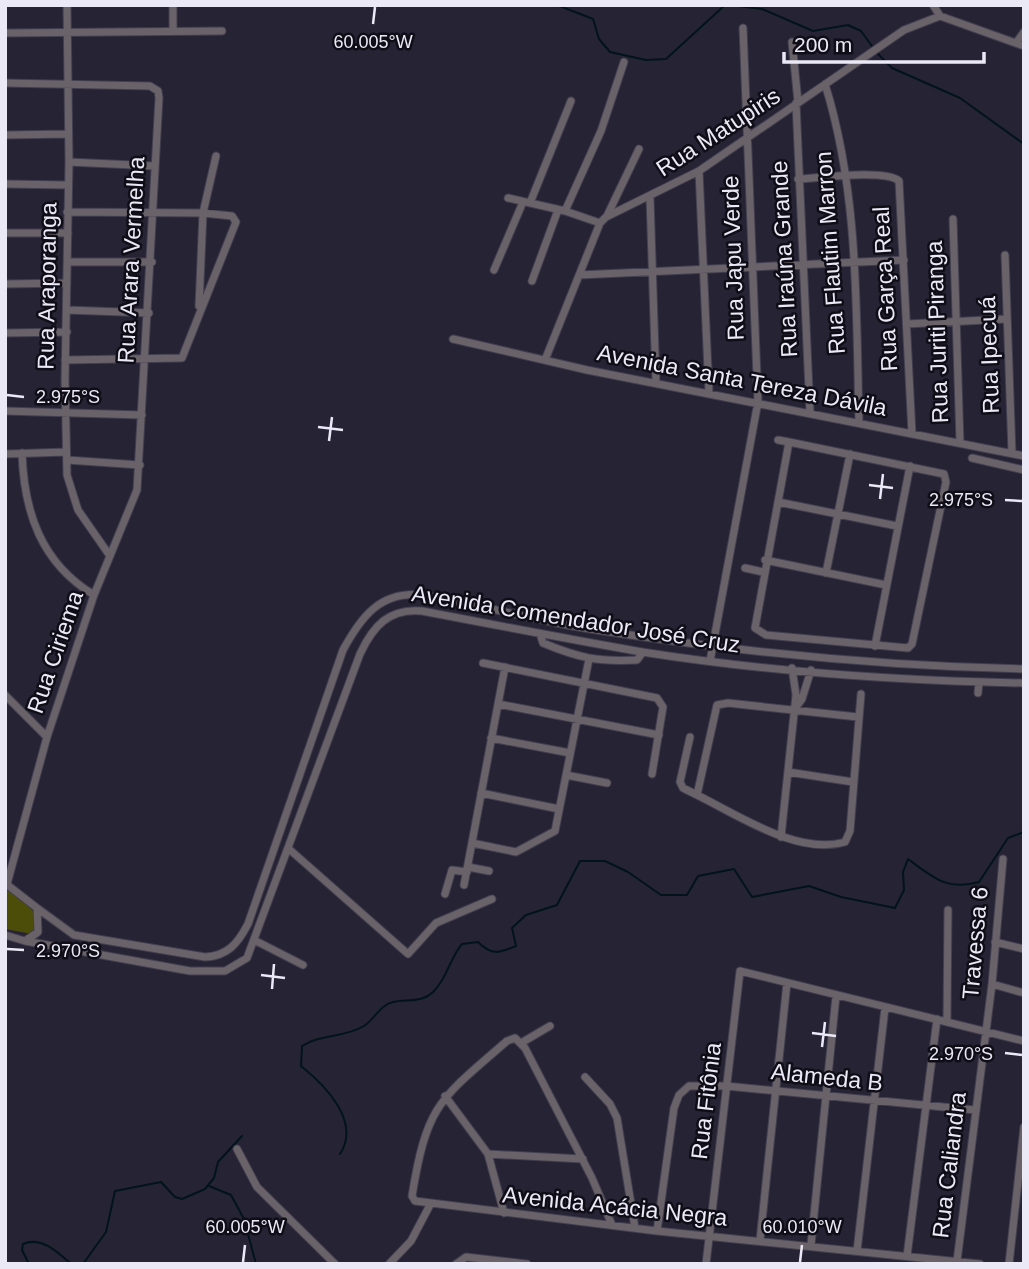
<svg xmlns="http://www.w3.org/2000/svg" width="1029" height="1269" font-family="Helvetica,sans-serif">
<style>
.green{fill:#4d4d0a}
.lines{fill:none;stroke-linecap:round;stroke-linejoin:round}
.stream{stroke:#00141a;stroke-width:2}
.minor-casing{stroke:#423f50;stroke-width:9}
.minor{stroke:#6a6269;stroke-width:7}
.ticks{fill:none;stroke:#ebe9f6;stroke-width:2.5}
.labels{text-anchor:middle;stroke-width:5;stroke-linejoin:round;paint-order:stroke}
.street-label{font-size:23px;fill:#ebe9f6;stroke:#0f0d16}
.ticks-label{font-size:18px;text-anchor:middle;fill:#ebe9f6;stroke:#0f0d16;stroke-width:5;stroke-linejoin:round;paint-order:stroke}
</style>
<rect width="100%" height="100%" fill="#262335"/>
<path class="green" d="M5 888C20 896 35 908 39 925L32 934 5 929Z"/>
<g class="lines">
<path class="stream" d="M557 5 593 19 599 39 610 52 646 60 666 59 725 5
M730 5 762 9 813 31 848 25 861 31 872 46
M875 51 892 68 960 98 1024 144
M340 1154C361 1122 326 1086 301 1066L302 1046C319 1034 344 1038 364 1026 374 1020 380 1005 393 1002 407 999 423 1003 434 991 447 978 450 958 462 944L478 942C492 956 499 953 516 946L512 928 526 915 557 905 580 861H605L628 872 661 895H687L698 876 734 869 752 897 809 886 841 897 895 908 904 890 903 872 908 859C934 878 947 891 979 882L1008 838 1024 832
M209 1186 231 1195 244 1219 256 1264
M29 1264 22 1250 23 1244C41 1236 58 1252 71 1264
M83 1264 106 1232 115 1191 161 1182 175 1197 182 1199 205 1189 214 1178 218 1162 242 1136"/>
<defs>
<path id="minor" d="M67 5 69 162 65 380 67 475 78 510 110 556
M933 5 940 16
M173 31V5
M5 33 222 31
M792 42 798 102
M1016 43 1024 32
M5 83 150 86 158 91 159 98 137 490 94 595 47 737 7 884
M825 84C859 193 856 309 859 422
M796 103 810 412
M5 135 68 134
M69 162 155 166
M699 171 709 393
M798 179C819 178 885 169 899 181L912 433
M5 184 68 185
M508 198 565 211 600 223
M650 198 656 382
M530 203 571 101
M565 211 601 131 624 62
M607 216 639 149
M953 219 960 443
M5 233H68
M1005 255 1012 453
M68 262H152
M494 270 523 202
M579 275 904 260
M532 281 558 210
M5 284 67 283
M199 306 203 213 216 156
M67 310 149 313
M907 324 1006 319
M5 333 67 332
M453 339 587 370 1024 456
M65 360 182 358 236 222 232 216 203 213 67 212
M545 360 600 223 606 217 699 171 904 30 940 16 1024 46
M5 411 142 415
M778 440 789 442
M789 442 944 474 946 482 912 644 908 648 766 635 755 628Z
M22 453C24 512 41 563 94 595
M5 454 66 452
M972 458 1024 470
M67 460 140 465
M778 502 897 526
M765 560 886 585
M745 568 763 572
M826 573 850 454
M540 634 543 643C579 658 598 662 637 660L643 652
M875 646 910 466
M710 661 758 402 743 28
M483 663 657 698 663 707 652 774
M978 693 979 682
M5 695 47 737
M498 704 659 735
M794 710 802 699 811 670
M858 717 728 703 717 705 697 795C738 815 798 856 845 842L850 831 861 694
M690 737 680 782 683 788 697 795
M491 738 570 753
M788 772 853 782
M566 775 607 783
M481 793 559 809
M781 837 796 695 792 668
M472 843 516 852 555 831 589 659
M289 849 408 954 436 923 492 899
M468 867 489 871
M5 883 37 908 38 932 25 941 5 935
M464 885 505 667
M445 894 452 870 467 872
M37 908 74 935 205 957C228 956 238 943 248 924L343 650C361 617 380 591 422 595 477 604 530 619 584 628 729 651 877 666 1024 669
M25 941 190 971H225L247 958 360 654C373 626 389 608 422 611 495 625 568 639 642 652 764 671 901 681 1024 683
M256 941 303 965
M995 942 1024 949
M992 984 1024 993
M947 1021 948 910
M521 1043 550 1026
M585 1077 610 1104 617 1118 635 1228
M445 1096 488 1154 504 1213
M237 1149 257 1187 335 1264
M488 1154 583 1159
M612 1225 592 1178 525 1048 515 1038 507 1041C439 1100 427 1104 412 1196L415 1201 657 1231 980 1264
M657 1231 674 1108 679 1095 689 1086H726L975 1110
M760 1240 787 983
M811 1245 836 996
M857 1251 885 1008
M907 1256 937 1019
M957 1261 992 984 1003 859
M389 1264 411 1241 430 1205
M456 1264 466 1257 527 1264
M706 1264 740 971 1024 1041
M1009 1264 1024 1127"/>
</defs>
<use href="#minor" class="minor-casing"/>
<use href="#minor" class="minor"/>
</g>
<path class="ticks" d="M373 24 375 7M7 395 24 397M318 427 343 430M329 441 332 417M869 485 893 488M880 499 883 474M1005 500 1022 501M7 949 24 950M261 975 285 978M272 989 274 964M812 1033 836 1036M822 1047 825 1022M1005 1053 1022 1055M243 1262 245 1245M800 1262 802 1245"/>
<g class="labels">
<g class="street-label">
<text transform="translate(718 132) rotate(-33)" y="8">Rua Matupiris</text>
<text transform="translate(830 253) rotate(-94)" y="8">Rua Flautim Marron</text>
<text transform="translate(733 258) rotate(-92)" y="8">Rua Japu Verde</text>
<text transform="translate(784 259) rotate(-93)" y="8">Rua Iraúna Grande</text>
<text transform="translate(131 260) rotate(-87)" y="8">Rua Arara Vermelha</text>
<text transform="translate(47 286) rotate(-89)" y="8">Rua Araporanga</text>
<text transform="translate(885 289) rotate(-93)" y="8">Rua Garça Real</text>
<text transform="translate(937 332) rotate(-92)" y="8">Rua Juriti Piranga</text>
<text transform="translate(989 355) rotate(-92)" y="8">Rua Ipecuá</text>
<text transform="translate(742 380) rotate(11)" y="8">Avenida Santa Tereza Dávila</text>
<text transform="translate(576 619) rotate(9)" y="8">Avenida Comendador José Cruz</text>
<text transform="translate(55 652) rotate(-71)" y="8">Rua Ciriema</text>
<text transform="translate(975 943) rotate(-85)" y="8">Travessa 6</text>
<text transform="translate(827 1077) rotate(6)" y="8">Alameda B</text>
<text transform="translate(706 1101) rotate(-83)" y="8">Rua Fitônia</text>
<text transform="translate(949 1165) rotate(-83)" y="8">Rua Caliandra</text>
<text transform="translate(615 1206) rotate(6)" y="8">Avenida Acácia Negra</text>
</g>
</g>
<g class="ticks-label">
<text x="373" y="48">60.005°W</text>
<text x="68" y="403">2.975°S</text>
<text x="961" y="506">2.975°S</text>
<text x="68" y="957">2.970°S</text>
<text x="961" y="1060">2.970°S</text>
<text x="245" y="1233">60.005°W</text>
<text x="802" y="1233">60.010°W</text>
</g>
<rect width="1029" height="1269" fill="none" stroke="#ebe9f6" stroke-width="14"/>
<path d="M784 52v10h200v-10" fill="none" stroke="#ebe9f6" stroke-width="3.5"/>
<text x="794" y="52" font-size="21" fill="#ebe9f6" stroke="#0f0d16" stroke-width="5" paint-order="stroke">200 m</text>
</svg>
